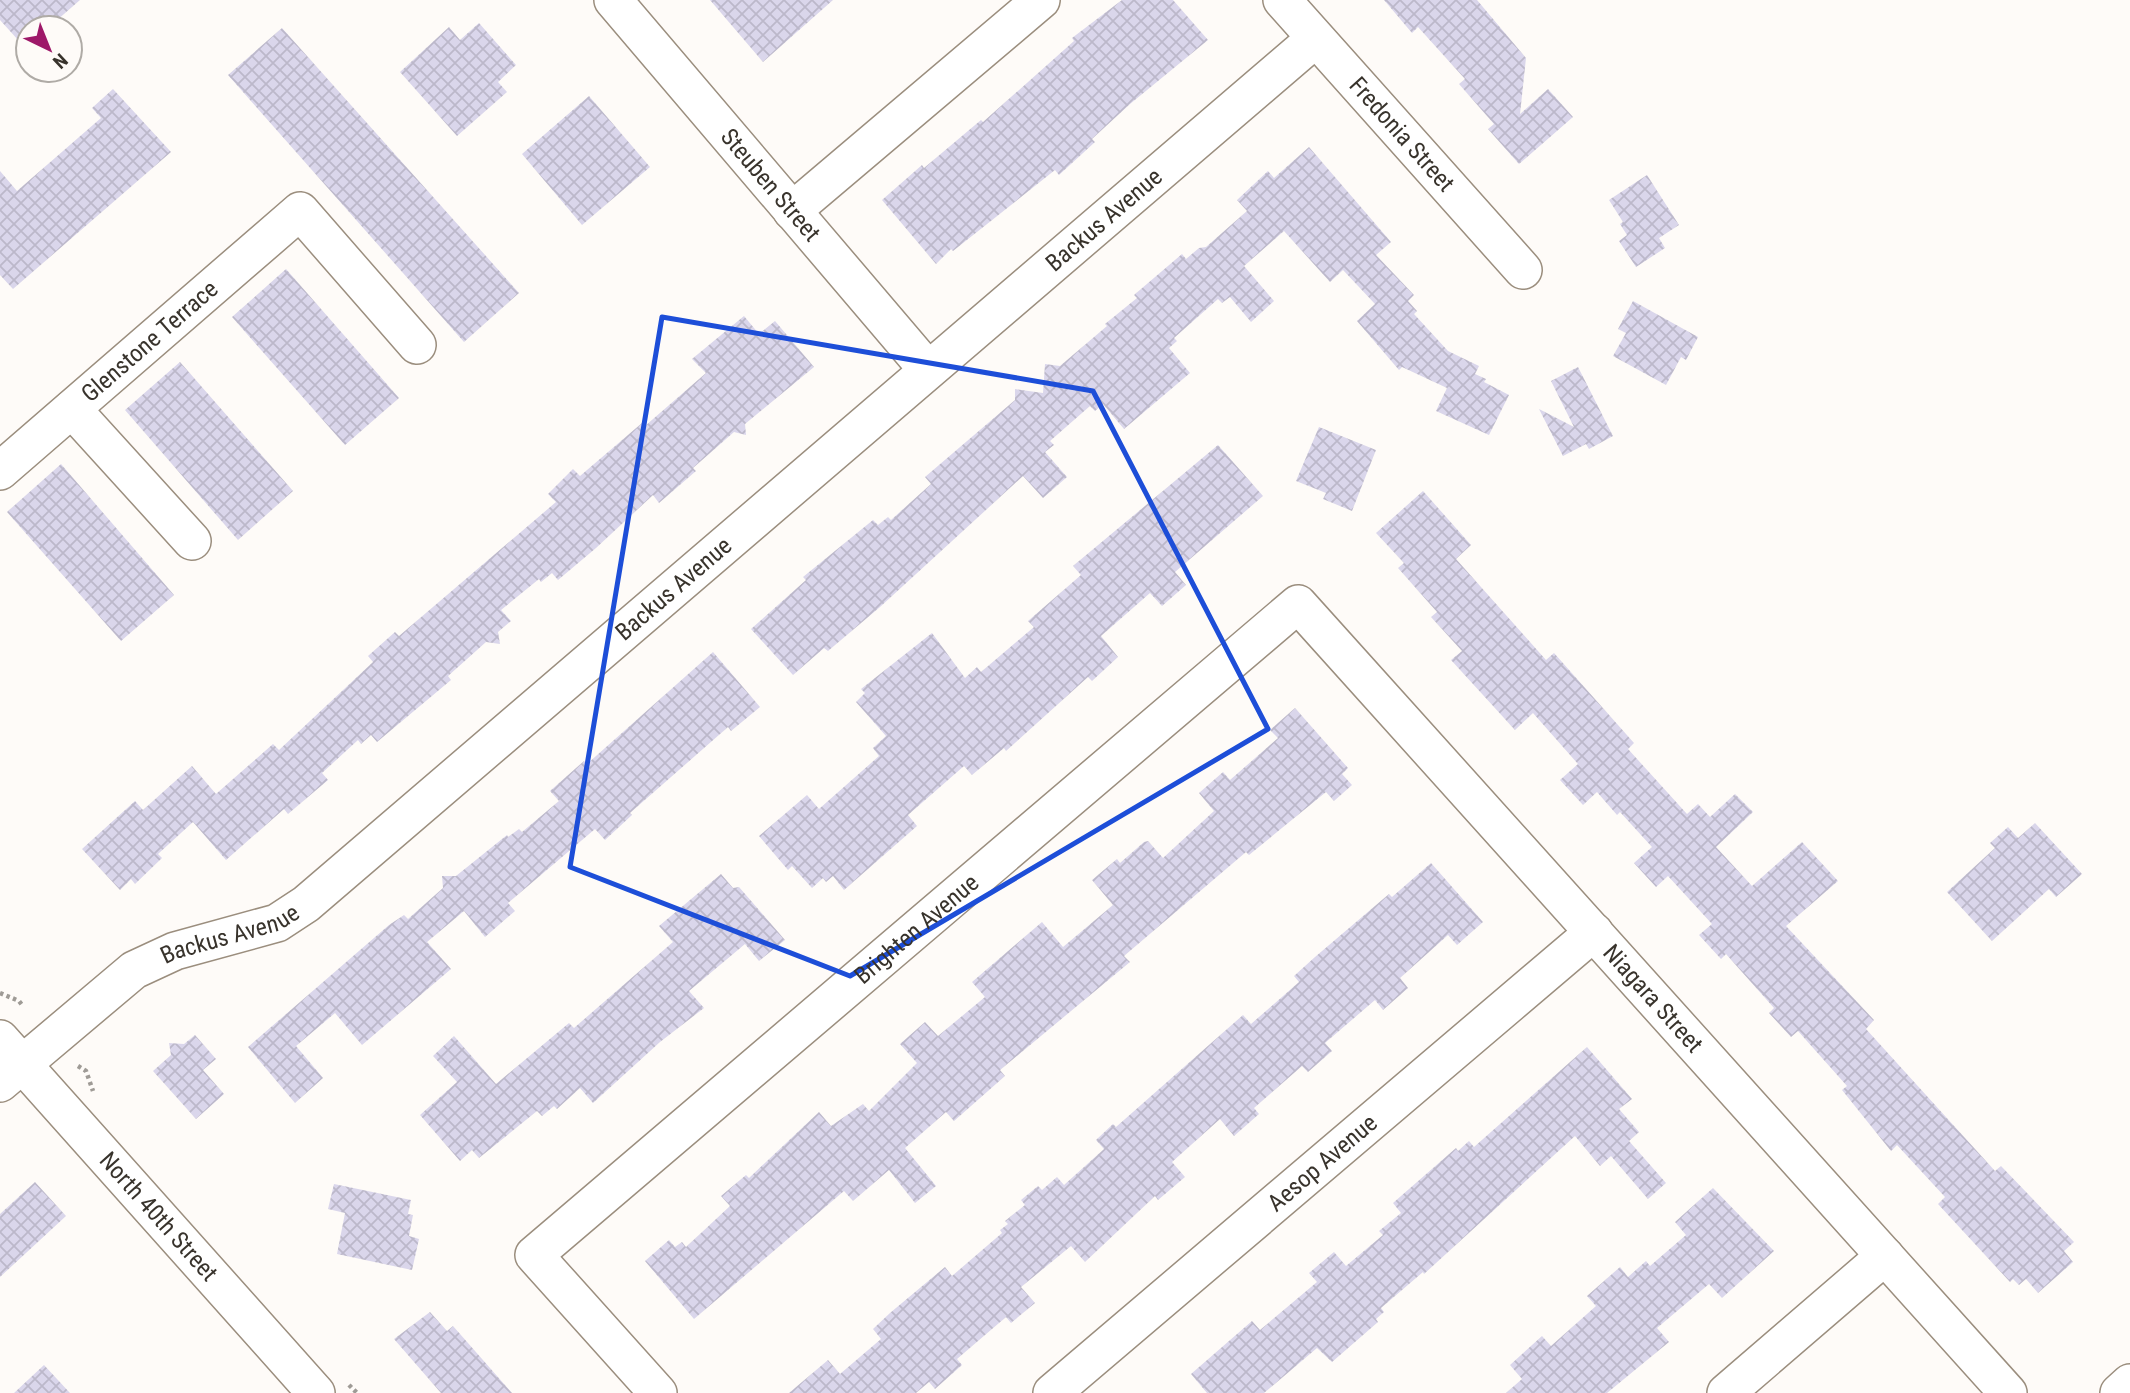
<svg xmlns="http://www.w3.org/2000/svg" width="2130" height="1393" font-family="'Roboto Condensed',sans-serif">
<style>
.building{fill:url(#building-cross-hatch)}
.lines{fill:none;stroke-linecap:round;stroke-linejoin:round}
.minor-casing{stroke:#9b8e7e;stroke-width:40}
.path{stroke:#9f9b96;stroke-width:4.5;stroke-dasharray:3.5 3.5;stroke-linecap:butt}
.minor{stroke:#fff;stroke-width:37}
.marked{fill:none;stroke:#1d4ed8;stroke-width:5;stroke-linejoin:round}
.labels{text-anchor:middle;stroke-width:5;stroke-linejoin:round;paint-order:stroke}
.street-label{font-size:24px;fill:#38332c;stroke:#fefbf8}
</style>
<defs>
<pattern id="building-cross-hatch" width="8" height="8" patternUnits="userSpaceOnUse" patternTransform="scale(1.75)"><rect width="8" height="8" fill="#dad6eb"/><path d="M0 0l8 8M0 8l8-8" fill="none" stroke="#bcb8ca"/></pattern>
</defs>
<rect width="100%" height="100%" fill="#fefbf8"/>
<path class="building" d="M0 0H80L48 28H28V51L0 20Z
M710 0H833L763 62Z
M1122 0H1173L1208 40 1130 104 1092 139 1095 142 1059 175 1055 170 953 251 951 249 936 264 882 200 922 165 924 168 981 120 983 122 1074 41 1072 38Z
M1384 0H1477L1526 58 1520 114 1548 89 1573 117 1519 164 1488 129 1494 124 1459 84 1465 79 1418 27 1412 33Z
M479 23 516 65 498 82 507 92 457 136 400 72 449 27 460 40Z
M282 28 519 293 464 342 228 75Z
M113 89 171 152 13 289 0 275V171L17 191 101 118 92 108Z
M589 96 650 167 582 225 522 154Z
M1309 147 1391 242 1376 255 1414 295 1408 301 1417 311 1414 314 1448 351 1479 366 1475 374 1486 379 1484 382 1509 395 1489 435 1436 411 1447 388 1402 367 1399 370 1357 321 1375 304 1343 270 1330 282 1284 231 1244 266 1274 301 1251 322 1230 297 1222 303 1218 299 1174 338 1177 341 1169 348 1190 373 1124 429 1103 404 1095 411 1090 406 1050 441 1054 445 1045 452 1067 477 1043 498 1023 476 880 607 828 651 824 648 793 675 751 629 806 580 803 577 873 520 878 525 888 517 891 520 931 484 925 477 1015 400V389L1043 393 1045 364 1060 366 1107 326 1105 324 1137 298 1134 295 1182 254 1186 259 1199 248 1206 247 1247 211 1237 200 1268 171 1274 178Z
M1647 175 1679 225 1659 238 1665 248 1636 267 1619 241 1627 235 1620 224 1623 222 1609 200Z
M286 269 399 398 345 445 232 317Z
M1633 301 1698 337 1686 360 1681 357 1666 385 1613 356 1626 333 1618 329Z
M744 316 759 334 775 321 814 367 745 424 746 435 734 432 693 468 696 471 659 503 653 495 596 548 558 580 552 573 541 582 539 579 501 610 511 621 498 632 500 644 486 642 448 676 451 680 377 742 371 735 361 744 358 740 322 773 328 780 288 814 284 809 226 860 193 822 158 854 162 858 135 884 131 879 120 890 82 849 135 801 143 810 192 766 216 794 273 744 279 750 373 662 368 656 395 632 399 636 556 502 548 494 573 469 580 476 642 423 645 426 706 373 692 359Z
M180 362 293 491 238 540 125 410Z
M1578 367 1613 436 1589 449 1586 444 1563 456 1539 409 1574 427 1551 381Z
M1319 427 1376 450 1352 511 1323 499 1326 493 1296 481Z
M1218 445 1263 496 1175 572 1186 585 1162 606 1150 593 1101 636 1118 657 1092 681 1088 677 1006 751 1004 748 972 775 964 766 908 815 917 826 844 890 833 876 826 882 823 878 812 888 792 866 788 870 759 836 807 795 819 809 879 756 873 748 886 736 856 702 865 693 861 689 932 633 965 678 977 667 981 672 1034 627 1028 621 1081 575 1073 566Z
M61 464 174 595 121 641 7 512Z
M1423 491 1471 545 1456 559 1546 660 1554 653 1634 743 1628 749 1687 814 1698 804 1710 817 1735 794 1753 812 1716 847 1752 886 1802 842 1838 881 1786 926 1874 1020 1866 1029 1995 1171 2001 1166 2074 1242 2064 1251 2073 1262 2038 1293 2026 1279 2019 1285 2013 1279 2010 1282 1938 1204 1945 1197 1897 1145 1891 1151 1842 1090 1847 1086 1798 1031 1791 1037 1769 1013 1774 1008 1726 954 1721 959 1699 935 1712 924 1668 876 1656 887 1634 863 1652 847 1620 812 1617 815 1597 792 1583 805 1560 780 1578 764 1533 713 1515 730 1451 660 1462 651 1431 617 1437 612 1398 568 1404 563 1376 533Z
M713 652 760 707 731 731 728 727 630 813 632 815 605 840 595 829 508 903 515 911 485 937 464 911 427 942 451 969 362 1045 335 1013 296 1046 323 1078 295 1103 248 1047 389 925 404 915 408 919 443 888 442 876H456L507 835 508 837 519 829 522 832 559 801 550 791 584 761 587 764Z
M1295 708 1348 768 1342 774 1352 785 1334 801 1326 792 1249 855 1246 852 1124 956 1130 962 1000 1070 1005 1076 954 1121 946 1112 905 1148 936 1186 915 1203 889 1170 853 1201 844 1191 694 1319 645 1261 669 1240 675 1247 682 1242 686 1247 730 1206 721 1196 746 1175 749 1178 819 1112 831 1126 863 1104 869 1111 917 1063 900 1044 925 1022 938 1036 985 997 972 982 1042 922 1063 947 1113 905 1092 880 1117 859 1120 863 1144 842 1148 841 1163 858 1214 811 1199 793 1223 772 1230 780 1278 738 1270 730Z
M2035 823 2082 874 2056 897 2049 889 1992 941 1947 892 1995 848 1990 843 2008 827 2018 838Z
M1431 863 1483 922 1457 945 1448 935 1400 978 1408 988 1383 1010 1375 1000 1325 1043 1332 1051 1308 1072 1302 1066 1254 1108 1259 1114 1234 1136 1220 1119 1172 1162 1185 1177 1158 1200 1155 1196 1085 1262 1071 1246 1021 1287 1035 1303 1011 1323 1006 1317 957 1359 962 1365 935 1389 929 1382 916 1393H789L828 1360 840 1374 881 1339 873 1329 890 1313 945 1267 952 1276 1002 1233 1000 1230 1008 1224 1005 1221 1025 1205 1021 1200 1038 1186 1042 1190 1057 1177 1064 1185 1104 1149 1096 1140 1113 1124 1116 1127 1243 1015 1251 1024 1299 982 1294 976 1315 957 1389 894 1392 897Z
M721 874 733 888 739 887 785 940 759 961 745 944 689 991 704 1008 660 1042 593 1103 580 1088 557 1109 554 1106 542 1116 537 1111 479 1158 472 1150 460 1161 420 1115 457 1082 433 1056 454 1036 496 1084 569 1023 574 1028 673 942 659 926Z
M195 1035 216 1059 203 1070 224 1094 196 1119 153 1071 171 1055 169 1043 184 1044Z
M1587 1047 1632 1099 1619 1109 1639 1132 1629 1141 1666 1183 1648 1199 1611 1156 1600 1166 1575 1136 1424 1274 1423 1272 1381 1308 1384 1312 1376 1319 1378 1322 1332 1362 1317 1348 1264 1393H1207L1191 1374 1252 1321 1260 1330 1317 1282 1309 1273 1334 1252 1346 1266 1383 1235 1379 1231 1401 1213 1393 1203 1456 1148 1458 1151 1469 1141 1474 1147Z
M35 1182 66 1216 0 1277V1214Z
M334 1184 411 1200 408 1214 413 1215 409 1236 419 1239 412 1270 337 1254 345 1213 328 1209Z
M1713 1188 1774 1251 1722 1298 1709 1284 1657 1328 1669 1342 1607 1393H1506L1522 1379 1510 1365 1542 1336 1551 1346 1596 1306 1587 1296 1620 1267 1628 1277 1646 1261 1650 1266 1686 1235 1675 1222Z
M430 1312 447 1331 453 1326 512 1393H441L394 1339Z
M44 1365 70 1393H14Z"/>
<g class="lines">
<defs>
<g id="minor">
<path id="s1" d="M613 0 928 370"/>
<path id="s2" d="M1282 0 1523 270"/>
<path d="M792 211 1041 0"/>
<path d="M72 409 192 541"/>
<path id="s3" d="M0 471 300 211 417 345"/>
<path id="s4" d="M0 1039 316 1393"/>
<path id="s5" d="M0 1083 134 970 175 951 277 923 306 904 1315 39"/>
<path id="s6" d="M658 1393 534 1255 1298 604 2008 1393"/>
<path id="s7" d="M1052 1393 1594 932"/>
<path d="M1726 1393 1885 1256"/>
<path d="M2119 1393 2130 1383"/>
</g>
</defs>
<use href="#minor" class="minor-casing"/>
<path class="path" d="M0 993 19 1001 23 1006
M78 1066 86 1071 93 1091
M349 1385 357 1393"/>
<use href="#minor" class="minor"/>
</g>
<path class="marked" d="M662 317 1093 391 1268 729 850 976 570 867Z"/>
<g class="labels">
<g class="street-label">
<text dy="8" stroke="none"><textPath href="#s2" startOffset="180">Fredonia Street</textPath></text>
<text dy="8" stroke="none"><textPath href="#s1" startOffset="243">Steuben Street</textPath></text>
<text dy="8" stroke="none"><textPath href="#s5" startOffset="1412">Backus Avenue</textPath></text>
<text dy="8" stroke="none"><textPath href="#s3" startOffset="198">Glenstone Terrace</textPath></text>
<text dy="8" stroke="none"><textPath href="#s5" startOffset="845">Backus Avenue</textPath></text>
<text dy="8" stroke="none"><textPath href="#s6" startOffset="688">Brighten Avenue</textPath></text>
<text dy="8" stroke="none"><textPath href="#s5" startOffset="278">Backus Avenue</textPath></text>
<text dy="8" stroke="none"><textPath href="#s6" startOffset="1720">Niagara Street</textPath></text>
<text dy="8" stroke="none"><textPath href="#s7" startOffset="355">Aesop Avenue</textPath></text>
<text dy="8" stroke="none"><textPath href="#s4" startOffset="238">North 40th Street</textPath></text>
</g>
</g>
<g transform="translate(49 49) rotate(137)"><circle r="33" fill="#fefbf8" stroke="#afaba6" stroke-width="2"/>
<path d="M0-5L12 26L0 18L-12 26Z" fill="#9e1969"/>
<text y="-10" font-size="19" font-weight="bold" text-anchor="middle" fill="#38332c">N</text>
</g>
</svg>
